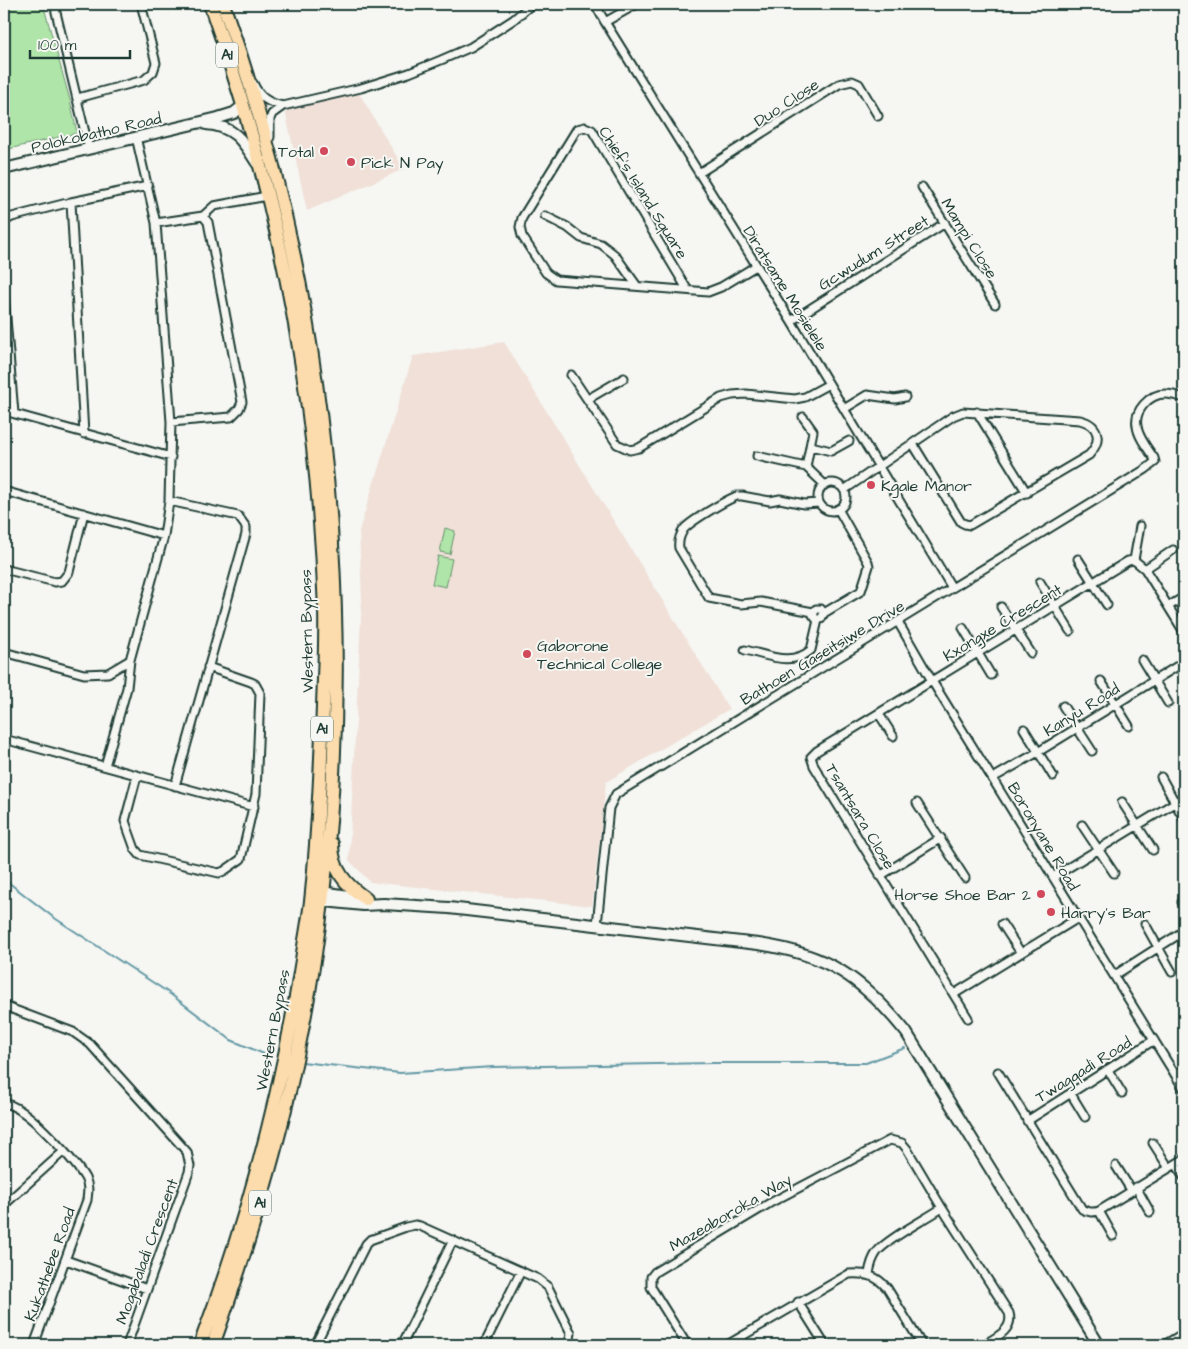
<svg xmlns="http://www.w3.org/2000/svg" width="1188" height="1349" font-family="'Architects Daughter',sans-serif">
<style>
.built{fill:#f0e0d8}
.green{fill:#afe5a8;stroke:#67916e}
.lines{fill:none;stroke-linecap:round;stroke-linejoin:round}
.stream{stroke:#6399a5;stroke-width:2}
.street-casing{stroke:#1f3d34;stroke-width:11}
.secondary-casing{stroke:#1f3d34;stroke-width:14}
.highway-casing{stroke:#1f3d34;stroke-width:16}
.street{stroke:#f6f6f2;stroke-width:7}
.secondary{stroke:#f6f6f2;stroke-width:10}
.highway{stroke:#fcdcac;stroke-width:12}
.poi-dot{fill:#d1495b;stroke:#f6f6f2;stroke-width:2}
.labels{text-anchor:middle;stroke-width:4;stroke-linejoin:round;paint-order:stroke}
.shield{fill:#f6f6f2;stroke:#60746d;stroke-width:1}
.shield-label{font-size:15px;font-weight:bold;fill:#1f3d34}
.street-label{font-size:16px;fill:#1f3d34;stroke:#f6f6f2}
.poi-label{font-size:16px;fill:#1f3d34;stroke:#f6f6f2;text-anchor:start}
</style>
<rect width="100%" height="100%" fill="#f6f6f2"/>
<filter id="ink" filterUnits="userSpaceOnUse"><feTurbulence type="fractalNoise" baseFrequency=".02" numOctaves="2"/><feDisplacementMap in="SourceGraphic" scale="10" xChannelSelector="R" yChannelSelector="G"/><feConvolveMatrix kernelMatrix="1 2 1 2 8 2 1 2 1" color-interpolation-filters="sRGB"/></filter>
<g filter="url(#ink)">
<path class="built" d="M359 93 404 169 307 211 285 110Z
M504 342 729 709 606 782 592 906 370 882 349 860 362 598 359 531 413 356Z"/>
<path class="green" d="M4 4H43L70 100 77 133 4 150Z
M445 528 455 531 450 554 440 552Z
M438 556 452 559 446 587 432 584Z"/>
<g class="lines">
<path class="stream" d="M4 879 53 917 169 993 231 1040 264 1054
M302 1062 400 1073 493 1067 713 1063H866L905 1048"/>
<defs>
<path id="street" d="M54 4 89 149
M595 4 605 22 791 321 952 588
M605 22 637 4
M253 83C259 97 268 103 283 106
M78 98 144 80 153 72 156 63 141 4
M270 137V119L272 114 283 106 361 88 409 73 441 60 471 47 513 20 532 4
M699 173 839 84 852 81 859 84 878 116
M922 187 995 304
M71 202 84 434
M203 216 214 206 267 196
M545 216 567 227 581 238 601 244 615 255 637 286
M4 221 12 217 71 202 148 186
M156 223 203 216 208 222 242 402 239 409 231 417 171 422
M687 289 592 130 585 127 577 129 522 218 520 227 522 236 546 273 556 280 708 292 721 287 756 266
M4 295 14 413
M791 321 945 223
M571 375 617 444 630 450 639 448 721 398 732 395 746 394 795 399 805 397 829 384
M588 399 624 378
M844 409 867 395 895 399 905 397
M4 411 171 457
M977 412 1027 493
M803 417 813 431 806 467
M811 446 831 451 849 441
M757 456 806 467 825 485
M818 497a14 14 0 1 1 28 0a14 14 0 1 1-28 0Z
M844 490 953 416 963 412 1080 420C1100 425 1102 441 1089 455L970 525 965 524 961 522 913 444
M4 491 164 536
M169 501 238 516 246 527V534L175 786
M1078 559 1107 605
M1134 560 1140 526
M4 569 55 582 62 581 69 572 84 513
M1145 569 1173 550
M1040 582 1070 631
M1169 606 1184 597
M1001 607 1031 653
M813 612 761 602 741 604 709 598 679 548C678 542 680 535 684 529 691 521 726 500 737 496H742L770 501 780 499 804 504 819 503
M824 613 821 609H816L813 615 816 619H821L824 613 861 591 869 566 868 562 838 509
M898 622 932 681 1184 1089
M963 628 991 675
M745 650C768 655 791 667 811 650L818 620
M4 652 84 674 108 673 130 660
M1142 660 1168 703
M1101 681 1129 726
M1063 706 1092 751
M879 714 893 736
M1024 729 1053 776
M4 739 254 807
M105 766 127 688 130 660 164 536 169 501 171 422 156 223 136 137
M137 776 125 821 135 849 140 855 219 873 224 871 241 859 256 794 260 693 255 684 251 682 208 667
M1161 777 1184 819
M993 778 1038 752 1184 662
M1122 802 1153 850
M917 803 965 878
M1082 825 1114 873
M880 876 941 838
M1053 877 1184 797
M1182 902 1184 905
M1002 924 1021 953
M1145 924 1172 972
M597 925 609 808 616 794 1146 469 1155 462 1154 458C1148 449 1138 437 1137 426 1134 411 1149 394 1165 394 1171 394 1178 396 1184 398
M1115 975 1184 931
M954 994 1078 918
M4 1006 73 1032 90 1044 187 1152 190 1166 189 1172 127 1345
M968 1018 814 766 811 757 817 751 1128 561 1134 560 1145 569 1184 632
M1108 1070 1122 1093
M998 1072 1082 1209C1088 1212 1092 1213 1099 1211L1184 1159
M1176 1074 1184 1069
M1071 1094 1085 1117
M4 1102C10 1105 16 1107 21 1111 37 1121 75 1161 85 1178 89 1185 88 1192 87 1200L34 1345
M1027 1121 1154 1040
M1153 1143 1169 1168
M1176 1164 1184 1177
M1116 1166 1131 1190
M1136 1187 1150 1212
M4 1205 64 1151
M1099 1211 1113 1236
M66 1260 147 1289
M869 1274C870 1267 872 1259 877 1252 887 1239 926 1219 942 1208
M798 1302 825 1345
M315 1345 366 1244 370 1240 406 1227 415 1225 420 1226 538 1279 548 1287 571 1333 569 1345
M402 1345 453 1240
M484 1345 521 1271
M687 1345 651 1287V1277L655 1272 770 1203 890 1140 902 1143 907 1149 942 1208 1009 1313C1014 1330 995 1338 983 1345
M727 1345 849 1274C865 1273 876 1275 887 1288L922 1345
M1164 1345 1184 1333"/>
<path id="secondary" d="M206 124C234 126 243 141 257 163
M4 169 218 118 234 113 243 106
M316 891 361 898
M315 900 363 905 384 904 449 908 758 944C828 954 862 978 906 1032L1099 1345"/>
<path id="highway" d="M332 844C332 870 346 885 366 899
M200 1345C247 1220 282 1092 302 960 305 937 310 915 312 892 318 830 321 768 323 706 324 674 326 642 325 610 318 404 279 198 210 4
M213 1345C243 1261 270 1176 290 1088 369 737 345 343 223 4"/>
</defs>
<use href="#street" class="street-casing"/>
<use href="#secondary" class="secondary-casing"/>
<use href="#highway" class="highway-casing"/>
<use href="#street" class="street"/>
<use href="#secondary" class="secondary"/>
<use href="#highway" class="highway"/>
</g>
</g>
<g class="poi-dot">
<circle cx="324" cy="151" r="5"/>
<circle cx="351" cy="162" r="5"/>
<circle cx="871" cy="485" r="5"/>
<circle cx="527" cy="654" r="5"/>
<circle cx="1041" cy="894" r="5"/>
<circle cx="1051" cy="912" r="5"/>
</g>
<g class="labels">
<g class="shield">
<rect x="216" y="42.5" width="22" height="25" rx="4"/>
<rect x="311" y="716.5" width="22" height="25" rx="4"/>
<rect x="249" y="1190.5" width="22" height="25" rx="4"/>
</g>
<g class="shield-label">
<text x="227" y="60">A1</text>
<text x="322" y="734">A1</text>
<text x="260" y="1208">A1</text>
</g>
<g class="street-label">
<text transform="translate(786 102) rotate(-33)" y="6">Duo Close</text>
<text transform="translate(96 132) rotate(-13)" y="6">Polokobatho Road</text>
<text transform="translate(644 192) rotate(58)" y="6">Chief's Island Square</text>
<text transform="translate(970 238) rotate(58)" y="6">Mampi Close</text>
<text transform="translate(873 252) rotate(-32)" y="6">Gcwudum Street</text>
<text transform="translate(786 288) rotate(58)" y="6">Diratsame Mosielele</text>
<text transform="translate(1002 622) rotate(-31)" y="6">Kxongxe Crescent</text>
<text transform="translate(306 631) rotate(-91)" y="6">Western Bypass</text>
<text transform="translate(822 652) rotate(-31)" y="6">Bathoen Gaseitsiwe Drive</text>
<text transform="translate(1081 709) rotate(-32)" y="6">Kanyu Road</text>
<text transform="translate(861 816) rotate(59)" y="6">Tsantsara Close</text>
<text transform="translate(1044 836) rotate(59)" y="6">Boronyane Road</text>
<text transform="translate(272 1030) rotate(-79)" y="6">Western Bypass</text>
<text transform="translate(1083 1069) rotate(-32)" y="6">Twagqadi Road</text>
<text transform="translate(730 1212) rotate(-30)" y="6">Mazeaboroka Way</text>
<text transform="translate(146 1251) rotate(-70)" y="6">Mogabaladi Crescent</text>
<text transform="translate(49 1264) rotate(-70)" y="6">Kukathebe Road</text>
</g>
<g class="poi-label">
<text x="314" y="157" text-anchor="end">Total</text>
<text x="361" y="168">Pick N Pay</text>
<text x="881" y="491">Kgale Manor</text>
<text x="537" y="651">Gaborone<tspan x="537" dy="18">Technical College</tspan></text>
<text x="1031" y="900" text-anchor="end">Horse Shoe Bar 2</text>
<text x="1061" y="918">Harry's Bar</text>
</g>
</g>
<rect width="1188" height="1349" fill="none" stroke="#f6f6f2" stroke-width="20"/>
<rect x="10" y="10" width="1168" height="1329" fill="none" stroke="#1f3d34" stroke-width="2" filter="url(#ink)"/>
<path d="M30 50v8h100v-8" fill="none" stroke="#1f3d34" stroke-width="2.5"/>
<text x="38" y="50" font-size="15" fill="#1f3d34" stroke="#f6f6f2" stroke-width="4" paint-order="stroke">100 m</text>
</svg>
